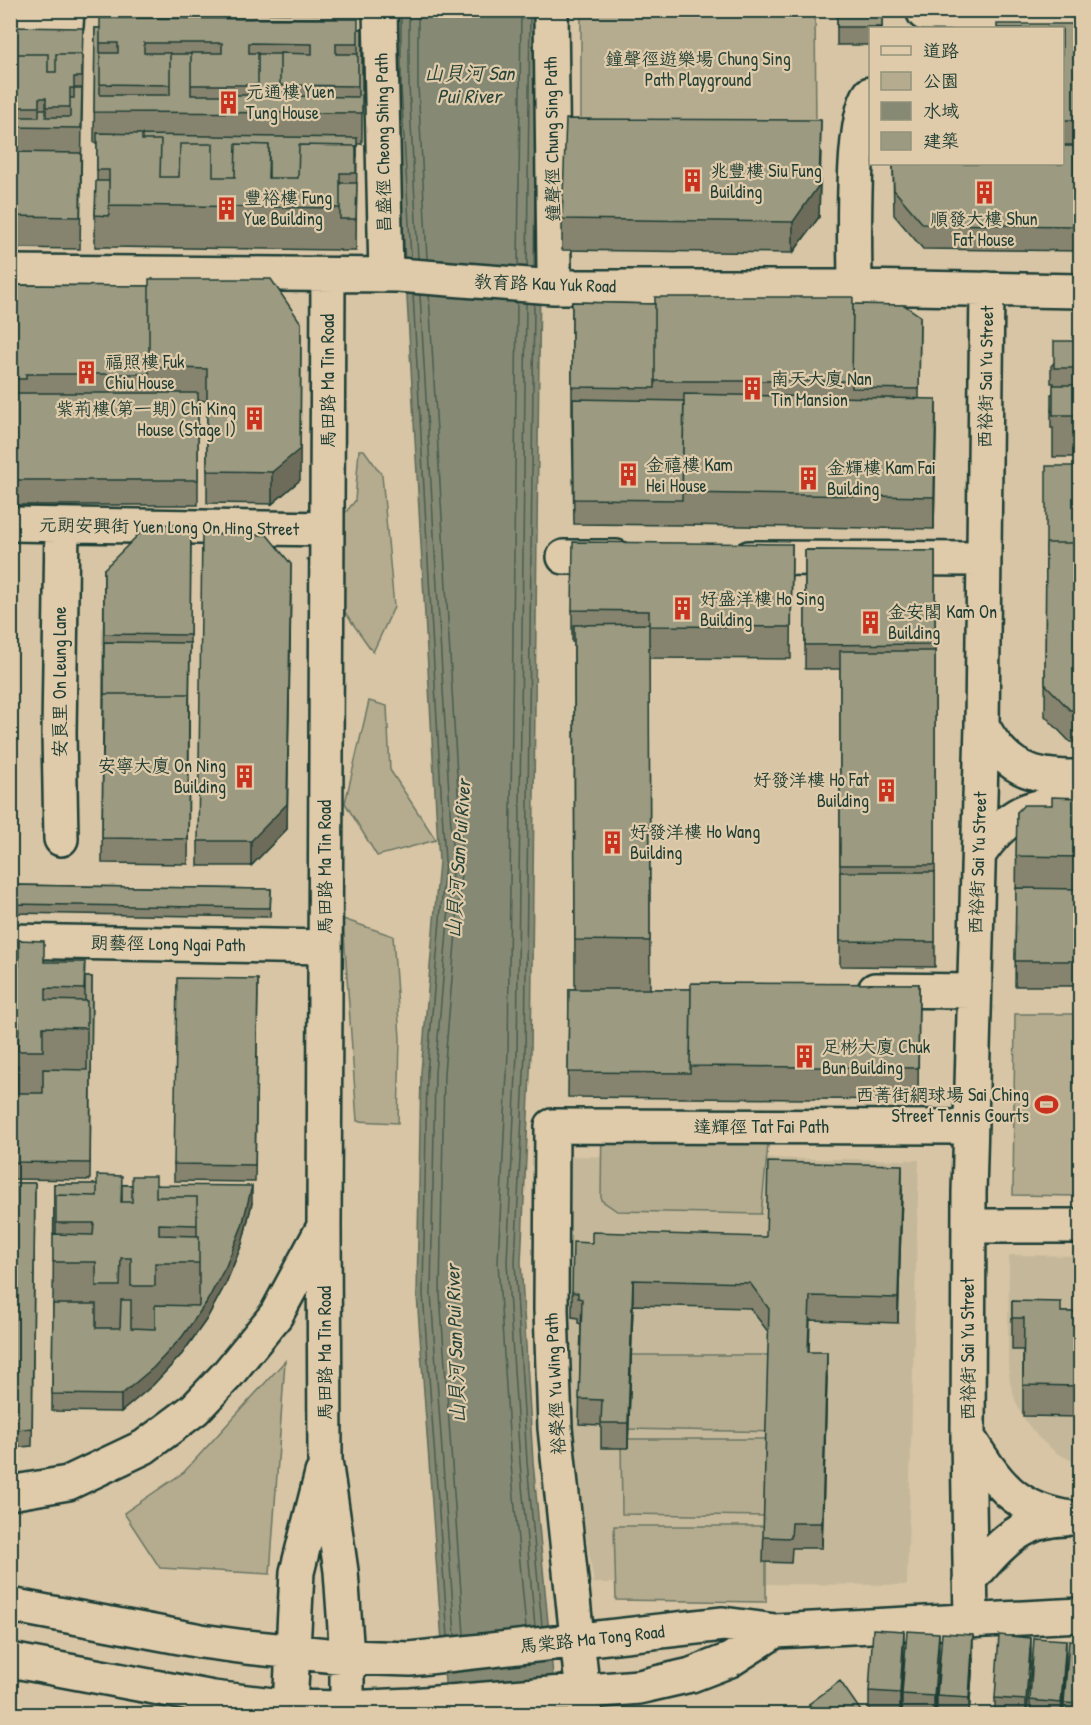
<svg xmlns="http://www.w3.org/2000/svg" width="1091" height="1725" font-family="'Patrick Hand','LXGW WenKai TC',sans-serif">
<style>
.built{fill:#c5b89a}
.green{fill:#b5ac90;stroke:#6a7462;stroke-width:1.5}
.water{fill:#868a74;stroke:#5d6b5a;stroke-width:1.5}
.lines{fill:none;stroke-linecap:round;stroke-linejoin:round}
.shore{stroke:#485c4e;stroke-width:1.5}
.minor-casing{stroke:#1f3d34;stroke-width:38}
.minor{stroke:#dfcbaa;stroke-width:33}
.wall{fill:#86846e;stroke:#1f3d34;stroke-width:1.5}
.shaded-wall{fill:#6d6c5a;stroke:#1f3d34;stroke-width:1.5}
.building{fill:#9c9a80;stroke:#1f3d34;stroke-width:1.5}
.labels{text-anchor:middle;stroke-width:4.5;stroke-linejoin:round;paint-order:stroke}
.park-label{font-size:18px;fill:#264339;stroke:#dfcbaa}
.poi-label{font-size:18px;fill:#1f3d34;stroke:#dfcbaa;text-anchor:start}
.street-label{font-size:18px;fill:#1f3d34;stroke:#dfcbaa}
.water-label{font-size:20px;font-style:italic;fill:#29453a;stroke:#dfcbaa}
</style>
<rect width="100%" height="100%" fill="#d7c5a5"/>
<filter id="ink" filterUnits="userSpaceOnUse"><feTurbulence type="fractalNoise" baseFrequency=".0167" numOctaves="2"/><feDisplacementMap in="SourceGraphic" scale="12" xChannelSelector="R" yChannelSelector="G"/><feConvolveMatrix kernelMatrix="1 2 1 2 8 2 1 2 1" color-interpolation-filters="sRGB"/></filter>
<g filter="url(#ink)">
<path class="built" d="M559 1156 919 1160 907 1585 594 1583 579 1493 565 1365Z
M1009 1255 1080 1256V1465L1055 1452 1039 1438 1026 1422 1016 1403 1010 1383 1008 1363Z"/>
<path class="green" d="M104 10 358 11V15L223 13 204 52 143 40V12Z
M581 11H815L816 127 581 128Z
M359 450H364L382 475 394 607 373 652 307 559 355 501Z
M369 701 387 706 390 770 436 840 377 856 345 803Z
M343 919 393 936 400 1038 398 1123 357 1121Z
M1015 1014H1080V1196L1013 1195Z
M602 1115H771L761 1214 617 1211 601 1200Z
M625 1355H778V1432L627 1429Z
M285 1361 270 1574 160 1568 124 1513 184 1472Z
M621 1439H774V1516L622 1514Z
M614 1526H766V1602L616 1600Z"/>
<path class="water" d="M396 11H543L531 1053 521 1262 533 1462 553 1676 554 1714H448L445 1683 417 1295 421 1072 439 862 395 86Z"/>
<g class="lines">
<path class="shore" d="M401 10V86L411 258
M409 10V85L418 259
M418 10V85L427 259
M518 266 521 10
M527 267 530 10
M534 267 535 183
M413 294 445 862 427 1072 423 1294 448 1637
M420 295 453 861 435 1073 431 1294 455 1636
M429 295 462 861 444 1073 440 1294 464 1635
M517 302 508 1052 498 1262 511 1464 526 1628
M526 303 517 1053 507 1262 520 1463 535 1627
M534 303 525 1053 515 1262 527 1462 542 1626"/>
<defs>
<path id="minor" d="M380 10 386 275
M551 10 554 268
M924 13 1080 15
M10 25 66 26 67 10
M10 272 398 275 554 287H855L1080 291
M328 275 324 1226 325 1460 341 1571 347 1657V1708
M855 287C855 249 850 120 870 94
M10 524 327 529
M564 557H616
M749 558 983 559
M982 725C1005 769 1032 778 1080 777
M61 839 59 733 62 525
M979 854C1008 812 1030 803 1080 803
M10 941 325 947
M875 990 974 991
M969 1226H1080
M968 1437C997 1483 1014 1510 1071 1518
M10 1493 68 1483 144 1447 195 1409 227 1375 276 1315 322 1230
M970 1580C998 1547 1019 1520 1065 1519
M10 1605 201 1641 246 1647 347 1657 410 1659 723 1624 775 1631 1080 1615
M971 1621 968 1437 969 1193 982 725 987 289
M10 1660 213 1698 290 1707 347 1708 411 1705 639 1687 691 1675 730 1660 775 1631
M290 1707 297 1572 322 1473
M585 1714 555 1428 551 1310 552 1126 970 1127"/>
</defs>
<use href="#minor" class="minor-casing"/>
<use href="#minor" class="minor"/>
</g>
<path class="wall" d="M837 10H882V28H870V45H837Z
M1080 24V145H1062V28Z
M10 27 83 59 80 249 10 248Z
M95 28 362 29V144H357L356 251H340V250L109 247V246V247H95V215L97 181V143H94Z
M821 151 819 217 793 253 562 250V219Z
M1074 154H1080V251L923 249 894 215 893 164Z
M10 285 149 286 300 480 272 504 207 503V401L198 400V505H10Z
M572 302 655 304H853L920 316 919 398 936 430 934 529 682 525 574 524 572 412Z
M1080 334V457H1053V428H1051V411L1054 383H1051V366Z
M1080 466V742H1070L1045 716 1046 545Z
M191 525 188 864 102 863 104 569Z
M792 544 791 659 649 658V643L650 989H691L919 984 918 1100 568 1097 569 989H575L574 642H572V610Z
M805 550 935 551V967L840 966V669H805Z
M291 589 287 829 251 866H198V841Z
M1080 798V986H1015L1017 812 1052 805Z
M10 885 271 889 270 917 10 913Z
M44 962 85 977H92L90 1180 10 1179V966H19Z
M258 979 255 1182 174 1181V1164Z
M10 1183H35L32 1446 10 1448Z
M54 1184 156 1185 252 1203 242 1244 226 1283 206 1320 182 1354 153 1385 121 1412 52 1411Z
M902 1190 898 1323 810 1320 809 1352 827 1377 822 1548H792L791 1563 763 1562 769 1333 750 1308 633 1305 628 1448H601V1425L579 1424 581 1324 578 1323V1318L572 1317V1292L592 1243 766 1237Z
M1012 1301 1061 1312H1080V1417L1023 1416V1350H1012Z
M1080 1641V1714H1064V1703Z
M904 1656 901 1714H869V1691Z
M939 1658 935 1714H902V1694Z
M973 1660 969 1714H937V1696Z
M1031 1663 1027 1714H995V1698Z
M1066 1665 1062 1714H1030V1700Z
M809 1704 863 1714H809Z"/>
<path class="shaded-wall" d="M821 120 819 217 793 253V222Z
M301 323 300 480 272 504V472Z
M936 399V430L934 529V497Z
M291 564 287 829 251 866V841Z
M902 1165V1190L898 1323V1298Z
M252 1186V1203L242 1244 226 1283 206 1320 182 1354 153 1385 121 1412V1395L206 1303Z
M633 1280V1305L628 1448V1423Z
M827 1352V1377L822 1548V1523Z
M904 1631V1656L900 1714V1693Z
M939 1633V1658L934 1714V1696Z
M973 1635V1660L969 1714V1698Z
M1031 1638V1663L1027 1714H1026V1700Z
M1066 1640V1665L1062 1714H1061Z"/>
<path class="building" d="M837 10H882V27H837Z
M100 18 358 19V44H336V54H358V86L280 85V53L312 54V44L249 43V53H258V85H191V53H222V43H144V53H170V85L100 84V53H118V43H100Z
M997 24H1080V120H1062V28H997Z
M10 27 83 28 82 65V54H56V72H48V54H10Z
M95 28H100V95H170V54H191V95H258V54H280V96L358 97V29H362V113L94 112Z
M10 54H48V72H56V54H82V77H74V88H70V107H46V98H39V107H14V98H10Z
M74 88H82L81 128 10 127V109H14V117H39V109H46V117H70V98H74Z
M566 119 821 120 819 185 793 222 562 219Z
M97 133 142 134V140H161L160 177H179L180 144H213V177H235L236 144 269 145 268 178H298L299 145 356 146V173H340V208L109 205V170H97Z
M142 135 357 138V157H356V146L299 145 298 178H269V145L236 144 235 177H213V144H180L179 177H160L161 140H142Z
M1062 146H1074L1075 226 923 224 894 190 893 164H1062Z
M10 152 81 153 80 217 10 216Z
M1074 154H1080V233H1075Z
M96 181H109V216L95 215Z
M340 183H357L356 219H340Z
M149 279H271L301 323 300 449 272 472 207 471V369L149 367Z
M10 285 149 286V374H26V379H10Z
M655 297H853L852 381H655Z
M572 302 655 304V388L572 387Z
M853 304 904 305 920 316 919 389 852 388Z
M1080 334V341H1074Z
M1054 341H1080V368H1054Z
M1053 385H1080V415H1053Z
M10 393H198V480H10Z
M684 394 936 399 934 497 682 493Z
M1051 394H1053V411H1051Z
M573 399 684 401 682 500 574 499Z
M1046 466H1080V543H1046V545Z
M149 524 191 525 190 635 104 634V569Z
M202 534 267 535 291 564 287 804 251 841H198Z
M573 542 792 544 791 627 649 626V611L572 610Z
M1046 543H1080V710H1070L1045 684Z
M805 550 935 551V644L805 645Z
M649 624 650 941 575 940 574 625Z
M104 642 190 643 189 702V694H104Z
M840 651H935V865H840Z
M104 694H189L188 839 102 838Z
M1052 797 1080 798V857L1016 856 1017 812 1024 805H1052Z
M840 872H935V942L840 941Z
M10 885 271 889 270 908 10 904Z
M1016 888 1080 889V961H1015Z
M19 940 44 941V962H85L84 989 46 988V1000L87 1001V1028L43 1027V1051H18L19 1023H10V966H19Z
M85 977H92L90 1163 10 1162V1065H18V1093H43V1069L87 1070V1001H85Z
M177 978 258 979 255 1165 174 1164Z
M691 983 919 984 918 1068 690 1066Z
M569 989H691L690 1073 568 1072Z
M768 1162 902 1165 898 1298 810 1296 808 1352H827L822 1523H792L791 1538 763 1537 769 1309 750 1283 633 1280 628 1423H601L602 1400 579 1399 582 1299 578 1298V1293L572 1292 573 1242 592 1243V1232L766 1237Z
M97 1175 122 1176 121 1202H132V1176H156V1197H197V1225L159 1224V1235L199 1236V1263H155V1286H131V1258H121L120 1286H96V1262H53V1234L93 1235 94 1223H56V1195L97 1196Z
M10 1183H35L32 1428 10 1431Z
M54 1184H97V1196L56 1195V1234H54Z
M122 1185H132V1202H122Z
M156 1185 252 1186 242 1226 226 1266 206 1303 182 1337 153 1368 121 1395 52 1394 53 1304H96V1328H120L121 1300H131V1328L155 1329V1305L199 1306V1236H197V1197H156Z
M1012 1301 1061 1302V1312H1080V1386L1023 1385 1024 1318H1012Z
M873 1629 904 1631 900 1693 869 1691Z
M907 1631 939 1633 934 1696 902 1694Z
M942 1633 973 1635 969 1698 937 1696Z
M999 1635 1031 1638 1026 1700 995 1698Z
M1034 1638 1066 1640 1061 1703 1030 1700Z
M1069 1640 1080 1641V1704L1064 1703Z
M840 1681 863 1714H816L809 1704Z
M10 1706 53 1713 52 1714H10Z"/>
</g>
<defs>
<symbol id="building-bare" viewBox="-9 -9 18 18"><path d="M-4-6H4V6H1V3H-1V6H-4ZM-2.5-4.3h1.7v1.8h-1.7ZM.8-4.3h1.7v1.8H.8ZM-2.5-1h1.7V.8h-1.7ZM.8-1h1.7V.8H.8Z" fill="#c8321e" stroke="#dfcbaa" stroke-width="2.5" paint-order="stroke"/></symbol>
<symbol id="stadium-bare" viewBox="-9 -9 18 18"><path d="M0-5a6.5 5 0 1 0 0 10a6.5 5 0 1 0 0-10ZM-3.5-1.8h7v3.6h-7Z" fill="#c8321e" stroke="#dfcbaa" stroke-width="2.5" paint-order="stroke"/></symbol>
</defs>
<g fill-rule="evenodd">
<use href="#building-bare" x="212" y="86" width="33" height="33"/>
<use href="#building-bare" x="676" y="164" width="33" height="33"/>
<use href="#building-bare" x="968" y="176" width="33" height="33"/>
<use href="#building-bare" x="210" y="192" width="33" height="33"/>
<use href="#building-bare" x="70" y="356" width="33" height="33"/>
<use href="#building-bare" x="736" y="372" width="33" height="33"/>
<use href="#building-bare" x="238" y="402" width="33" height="33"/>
<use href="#building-bare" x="612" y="458" width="33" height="33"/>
<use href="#building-bare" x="792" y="462" width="33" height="33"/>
<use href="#building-bare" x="666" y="592" width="33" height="33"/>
<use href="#building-bare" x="854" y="606" width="33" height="33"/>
<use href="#building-bare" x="228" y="760" width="33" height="33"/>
<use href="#building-bare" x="870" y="774" width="33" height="33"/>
<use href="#building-bare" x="596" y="826" width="33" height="33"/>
<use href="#building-bare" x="788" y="1040" width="33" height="33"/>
<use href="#stadium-bare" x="1030" y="1088" width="33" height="33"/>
</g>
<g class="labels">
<g class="park-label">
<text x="698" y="65">鐘聲徑遊樂場 Chung Sing<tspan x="698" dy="21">Path Playground</tspan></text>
</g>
<g class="poi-label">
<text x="246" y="98">元通樓 Yuen<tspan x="246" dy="21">Tung House</tspan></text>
<text x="710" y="177">兆豐樓 Siu Fung<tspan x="710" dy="21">Building</tspan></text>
<text x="244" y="204">豐裕樓 Fung<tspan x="244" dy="21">Yue Building</tspan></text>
<text x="984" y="225" text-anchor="middle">順發大樓 Shun<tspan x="984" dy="21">Fat House</tspan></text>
<text x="105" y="368">福照樓 Fuk<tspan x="105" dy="21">Chiu House</tspan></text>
<text x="771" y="385">南天大廈 Nan<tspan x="771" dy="21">Tin Mansion</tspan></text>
<text x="236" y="415" text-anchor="end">紫荊樓(第一期) Chi King<tspan x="236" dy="21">House (Stage I)</tspan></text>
<text x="646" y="471">金禧樓 Kam<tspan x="646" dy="21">Hei House</tspan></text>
<text x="827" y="474">金輝樓 Kam Fai<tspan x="827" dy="21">Building</tspan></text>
<text x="700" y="605">好盛洋樓 Ho Sing<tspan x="700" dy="21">Building</tspan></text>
<text x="888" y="618">金安閣 Kam On<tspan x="888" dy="21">Building</tspan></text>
<text x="226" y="772" text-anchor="end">安寧大廈 On Ning<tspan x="226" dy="21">Building</tspan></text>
<text x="869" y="786" text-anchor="end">好發洋樓 Ho Fat<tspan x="869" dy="21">Building</tspan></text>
<text x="630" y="838">好發洋樓 Ho Wang<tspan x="630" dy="21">Building</tspan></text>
<text x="822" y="1053">足彬大廈 Chuk<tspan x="822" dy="21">Bun Building</tspan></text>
<text x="1029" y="1101" text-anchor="end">西菁街網球場 Sai Ching<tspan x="1029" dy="21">Street Tennis Courts</tspan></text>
</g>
<g class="street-label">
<text transform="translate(552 139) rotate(-91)" y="6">鐘聲徑 Chung Sing Path</text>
<text transform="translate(383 143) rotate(-91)" y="6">昌盛徑 Cheong Shing Path</text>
<text transform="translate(545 284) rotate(2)" y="6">教育路 Kau Yuk Road</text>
<text transform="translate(986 377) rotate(-89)" y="6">西裕街 Sai Yu Street</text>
<text transform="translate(328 381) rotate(-90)" y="6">馬田路 Ma Tin Road</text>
<text transform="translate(169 527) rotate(1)" y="6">元朗安興街 Yuen Long On Hing Street</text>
<text transform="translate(60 682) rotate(-90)" y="6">安良里 On Leung Lane</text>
<text transform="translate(978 863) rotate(-88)" y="6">西裕街 Sai Yu Street</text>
<text transform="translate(325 867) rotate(-90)" y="6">馬田路 Ma Tin Road</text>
<text transform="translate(168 944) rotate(1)" y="6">朗藝徑 Long Ngai Path</text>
<text x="761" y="1133">達輝徑 Tat Fai Path</text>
<text transform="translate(968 1349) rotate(-90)" y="6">西裕街 Sai Yu Street</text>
<text transform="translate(325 1353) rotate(-90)" y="6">馬田路 Ma Tin Road</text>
<text transform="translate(555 1384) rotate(-93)" y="6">裕榮徑 Yu Wing Path</text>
<text transform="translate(592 1639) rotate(-6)" y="6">馬棠路 Ma Tong Road</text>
</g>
<g class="water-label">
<text x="469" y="80">山貝河 San<tspan x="469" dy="23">Pui River</tspan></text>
<text transform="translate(458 859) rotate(-86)" y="7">山貝河 San Pui River</text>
<text transform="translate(455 1344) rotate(-92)" y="7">山貝河 San Pui River</text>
</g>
</g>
<rect width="1091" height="1725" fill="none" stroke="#dfcbaa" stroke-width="36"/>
<rect x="18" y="18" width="1055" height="1689" fill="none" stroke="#1f3d34" stroke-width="2" filter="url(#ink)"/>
<rect x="869" y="27" width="195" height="138" fill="#dfcbaa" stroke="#92927b" stroke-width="1.5"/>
<rect x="881" y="46" width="30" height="9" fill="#dfcbaa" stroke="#92927b" stroke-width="1.5"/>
<text x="923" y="57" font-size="18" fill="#1f3d34">道路</text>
<rect x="881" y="72" width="30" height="18" fill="#b5ac90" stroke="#92927b" stroke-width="1.5"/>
<text x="923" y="87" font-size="18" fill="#1f3d34">公園</text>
<rect x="881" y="102" width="30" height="18" fill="#868a74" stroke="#92927b" stroke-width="1.5"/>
<text x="923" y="117" font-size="18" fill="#1f3d34">水域</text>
<rect x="881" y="132" width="30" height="18" fill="#9c9a80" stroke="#92927b" stroke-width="1.5"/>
<text x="923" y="147" font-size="18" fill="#1f3d34">建築</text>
</svg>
